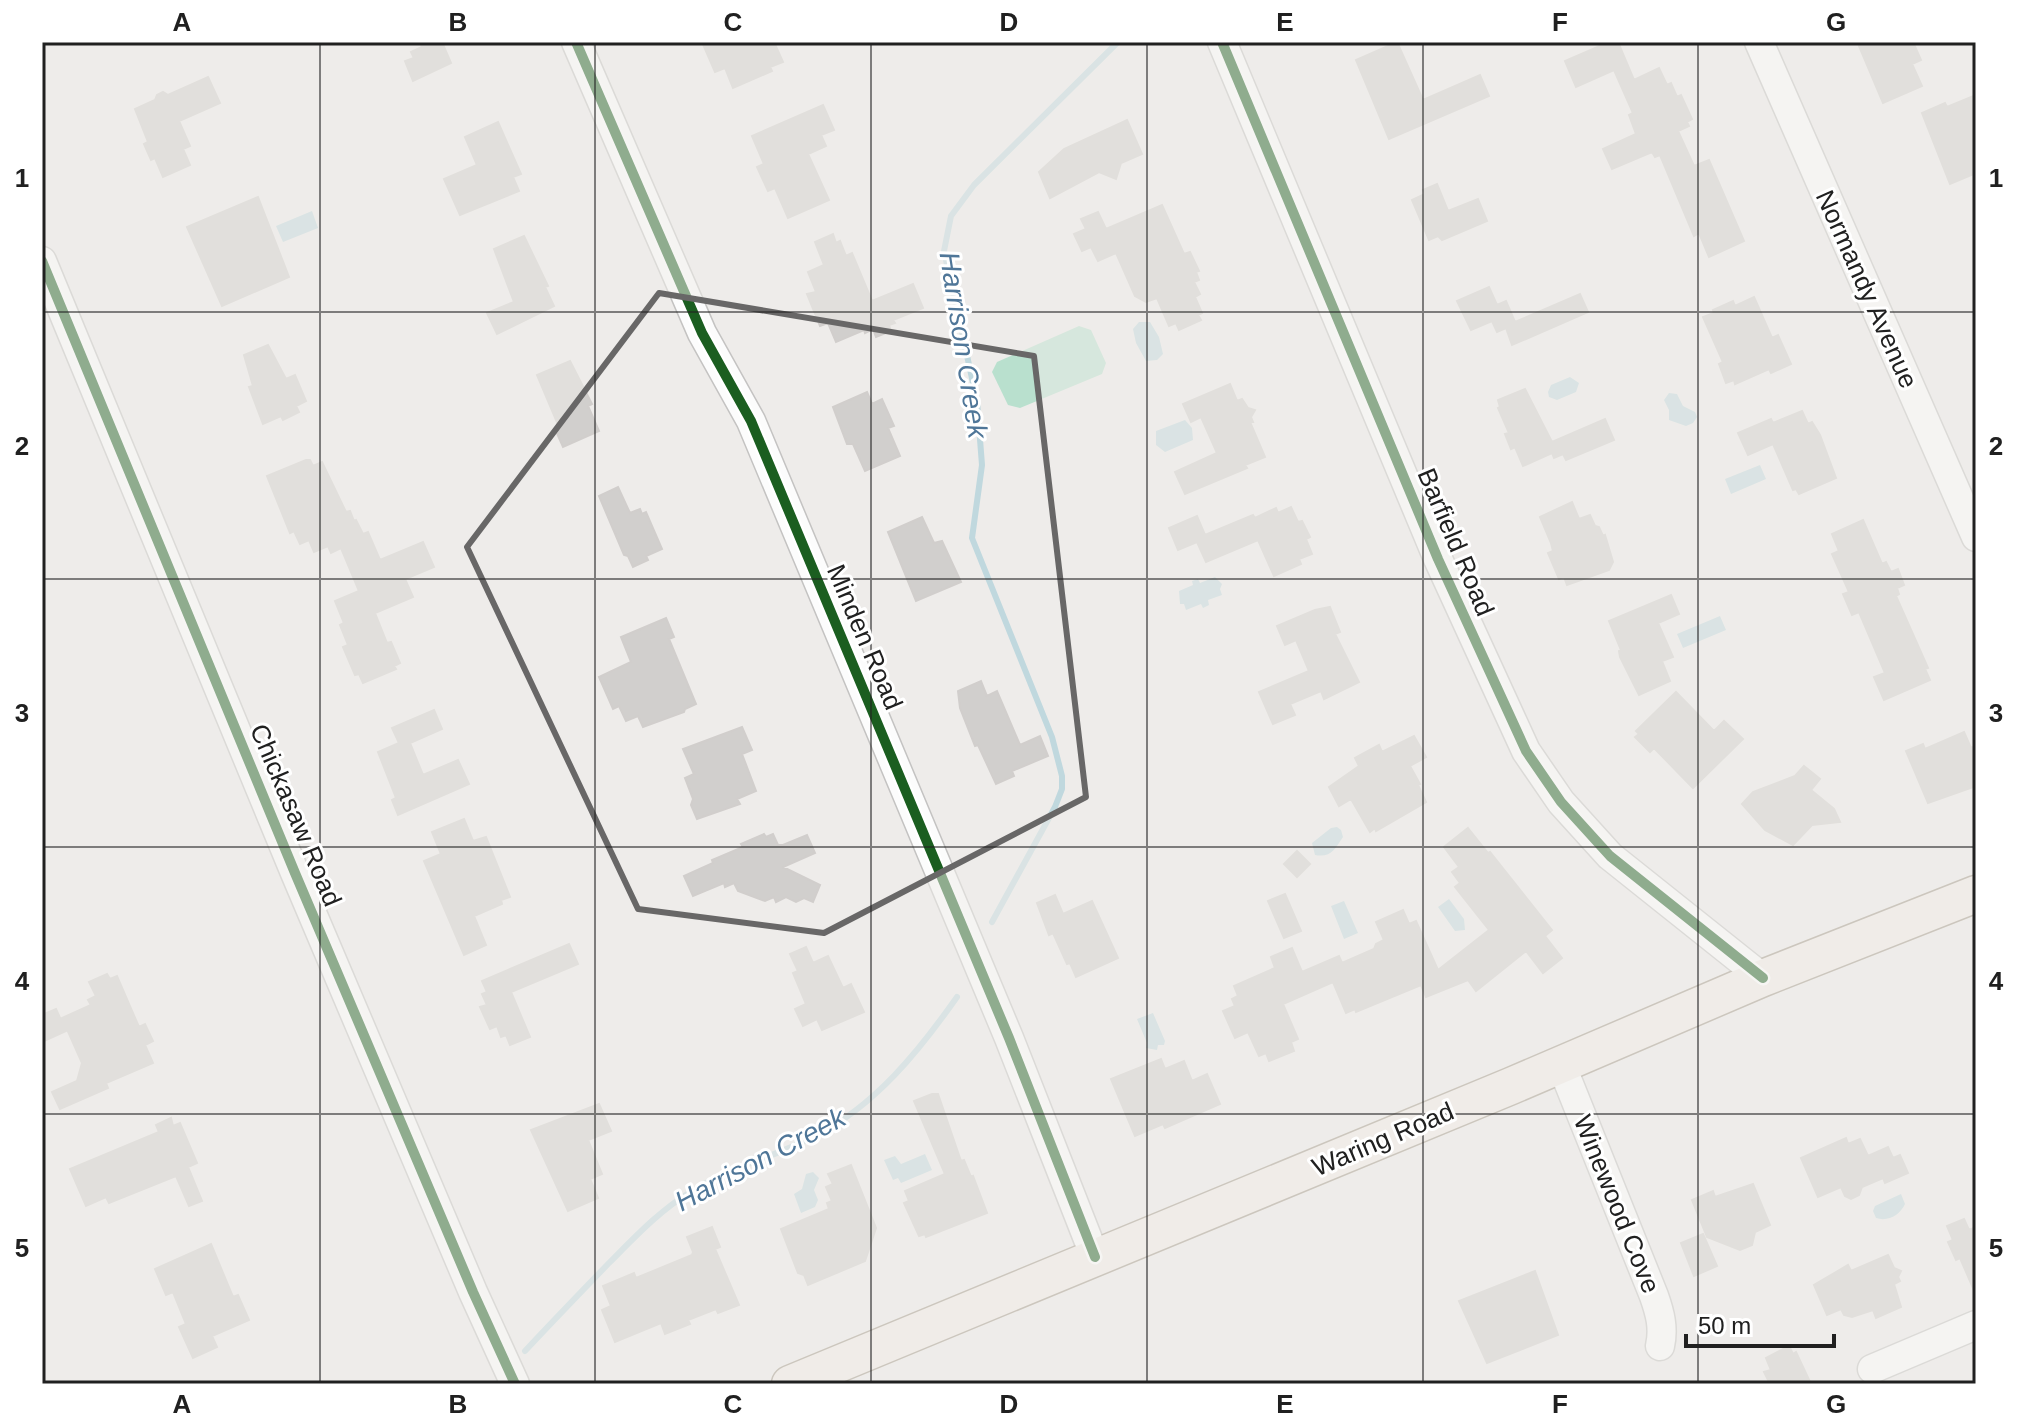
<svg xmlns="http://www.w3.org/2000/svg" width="2018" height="1426" font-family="Arial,sans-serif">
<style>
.pitch{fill:#b9e0ce}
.water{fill:#c0d8de}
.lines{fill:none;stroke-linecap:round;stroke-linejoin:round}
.stream{stroke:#c0d8de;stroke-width:6}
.building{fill:#d1cfcd;stroke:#d1cecc;stroke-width:2}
.minor-casing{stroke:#c4c3c2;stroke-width:31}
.major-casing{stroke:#a29889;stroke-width:39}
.minor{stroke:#fcfcfc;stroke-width:28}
.major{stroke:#f1ece7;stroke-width:36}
.cycleway-casing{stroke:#fff;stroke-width:15}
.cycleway{stroke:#1b5e20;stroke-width:10}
.marked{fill:none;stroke:#686767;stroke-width:6;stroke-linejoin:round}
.grid{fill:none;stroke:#202020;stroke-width:2;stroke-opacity:0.55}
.labels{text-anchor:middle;stroke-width:6;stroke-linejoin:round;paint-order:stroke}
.street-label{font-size:26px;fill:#202020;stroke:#fff}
.water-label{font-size:28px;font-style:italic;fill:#4f7698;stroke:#fff}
.neatline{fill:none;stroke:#202020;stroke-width:3}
.grid-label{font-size:26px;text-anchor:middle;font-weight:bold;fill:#202020}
</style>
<rect width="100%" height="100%" fill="#eeecea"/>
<path class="pitch" d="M1079 326 1091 330 1106 363 1102 374 1020 408 1008 405 992 372 997 362Z"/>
<path class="water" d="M312 211 318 228 283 242 276 226Z
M1139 322H1150L1159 337 1163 354 1157 360 1146 361 1136 343 1133 329Z
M1570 377 1579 383 1576 392 1557 400 1549 397 1548 392 1551 385Z
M1669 393 1677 394 1683 406 1695 412 1697 417 1693 423 1686 426 1669 420V410L1664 400Z
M1185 420 1192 428 1193 440 1165 452 1156 445V431Z
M1760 465 1766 479 1731 494 1725 479Z
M1215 577 1222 584 1220 589 1222 595 1208 600 1209 605 1203 608 1201 604 1186 610 1184 604H1180L1179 591 1193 585 1192 581 1198 579 1200 583Z
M1720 616 1726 630 1683 648 1677 634Z
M1337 827 1341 830 1343 837C1335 849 1331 858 1315 855L1312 843 1331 828Z
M1449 899 1464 919 1465 930 1455 931 1438 907Z
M1344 901 1358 933 1344 939 1331 906Z
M1153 1013 1165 1041 1164 1045H1158L1157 1050 1146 1048 1147 1043 1137 1019Z
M925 1154 932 1170 901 1183 898 1178 893 1180 884 1160 895 1156 901 1164Z
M813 1172 819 1178 814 1190 818 1200 815 1207 801 1213 794 1194 802 1189 806 1174Z
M1901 1194 1905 1204C1900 1215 1888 1222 1876 1218L1873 1211 1875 1206Z"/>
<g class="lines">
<path class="stream" d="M992 922 1055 807 1062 789V776L1052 737 972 538 982 465 977 401 944 251 951 216 974 185 1118 42
M525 1351C553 1321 581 1292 609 1263 635 1237 660 1210 692 1191 730 1167 775 1157 815 1136 875 1106 919 1051 957 997"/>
</g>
<path class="building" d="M420 42H442L451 63 413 81 405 61 414 58 411 52 422 47Z
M702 42H774L783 62 770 67 772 71 733 88 725 68 715 72Z
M1397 42 1423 100 1480 75 1489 96 1389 139 1356 60Z
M1609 42H1618L1634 80 1659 68 1667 85 1671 83 1677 97 1681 95 1692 119 1687 122 1689 126 1678 131 1694 166 1709 160 1744 241 1709 257 1699 233 1694 236 1660 155 1655 157 1652 152 1612 169 1603 149 1636 134 1629 115 1633 113 1614 70 1576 87 1565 61Z
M1869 42H1913L1921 60 1912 64 1922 86 1883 103 1859 46Z
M208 77 220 103 179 121 190 146 183 149 190 165 163 177 155 158 151 160 144 144 148 142 135 109 155 100 157 95 163 92 168 95Z
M1976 95V173L1950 184 1922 113 1945 103 1947 107Z
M823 105 834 130 821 135 826 146 808 154 829 200 788 218 775 188 768 191 757 167 764 164 752 136Z
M1127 120 1142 154 1121 163 1116 179 1099 172 1050 198 1039 172 1064 149Z
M498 122 521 174 513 177 519 191 460 215 444 179 477 165 465 137Z
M1437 184 1448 211 1478 199 1487 221 1442 240 1438 236 1429 240 1412 200 1425 194 1423 190Z
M258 197 289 277 222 306 187 227Z
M1162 205 1184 254 1190 252 1199 271 1196 272 1199 280 1194 282 1200 294 1195 297 1202 313 1198 315 1201 320 1179 330 1176 323 1169 326 1157 298 1146 302 1135 296 1116 253 1098 261 1091 247 1082 251 1074 234 1086 229 1081 219 1098 212 1106 229Z
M833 234 836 243 840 241 846 256 852 253 872 301 913 284 923 308 893 320 895 323 889 325 891 331 876 337 873 329 865 333 864 330 836 342 828 323 820 326 807 294 816 292 808 272 824 265 815 242Z
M524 236 548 286 545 287 554 306 497 334 487 313 514 302 494 249Z
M1489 287 1497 305 1506 301 1515 322 1580 294 1588 312 1512 345 1506 328 1497 332 1492 321 1471 330 1457 301Z
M1754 297 1772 338 1778 335 1791 364 1771 373 1769 369 1735 384 1734 380 1726 383 1719 364 1723 362 1703 317 1714 313 1713 310 1733 301 1735 306Z
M268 345 286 379 295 375 306 401 296 406 299 412 283 420 281 416 263 424 249 387 253 386 244 355Z
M570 361 592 404 588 406 599 431 563 447 555 429 559 427 537 375Z
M1230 384 1237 401 1242 399 1248 408 1255 410 1251 417 1253 422H1250L1265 457 1245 465 1247 468 1185 494 1175 472 1217 453 1201 417 1191 422 1183 404Z
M1525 389 1552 442 1605 419 1614 440 1566 460 1563 454 1554 458 1552 453 1523 466 1515 447 1511 449 1505 434 1509 433 1498 408 1500 407 1498 400Z
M867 392 872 404 882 399 894 426 888 428 900 456 865 471 853 444H847L833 407Z
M1802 411 1808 424 1812 422 1820 435 1836 478 1799 494 1796 489 1793 490 1773 444 1748 455 1738 433 1771 419 1773 423Z
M306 460H310L313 466 322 462 346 512 350 511 354 521 356 520 363 534 368 532 380 560 423 542 434 567 405 579 413 597 375 613 387 643 391 642 400 663 394 666 396 669 363 683 359 674 355 675 343 647 348 645 340 625 344 623 335 601 359 591 341 548 331 553 328 546 314 552 309 540 300 544 294 531 290 533 267 476Z
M618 487 630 513 640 509 642 514 646 512 662 549 646 556 648 560 633 567 628 556 624 555 599 496Z
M1572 502 1579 519 1590 515 1595 526 1599 527 1603 536 1605 535 1613 562 1609 570 1567 585 1564 577 1559 579 1548 553 1553 551 1551 543 1540 517Z
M1291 507 1298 522 1302 521 1310 537 1306 539 1312 554 1299 559 1301 564 1274 576 1258 540 1206 562 1197 542 1178 550 1169 528 1197 516 1205 535 1253 515 1255 518 1276 508 1278 513Z
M922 517 934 543 942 541 961 582 916 601 888 532Z
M1863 520 1882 564 1886 562 1891 572 1898 569 1904 585 1897 588 1899 594 1896 596 1928 668 1925 669 1930 680 1884 700 1874 677 1885 673 1859 612 1852 615 1843 594 1849 592 1832 554 1839 551 1832 534Z
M1671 595 1679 614 1658 623 1673 657 1662 661 1670 681 1639 695 1620 657 1619 651 1621 650 1609 621Z
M1330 607 1340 632 1335 634 1359 682 1324 699 1321 691 1290 704 1295 715 1273 724 1259 692 1309 671 1296 640 1285 645 1277 626 1315 610Z
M666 618 674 637 669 639 696 704 685 709 684 712 643 727 638 716 626 721 619 706 613 709 599 677 631 662 621 637Z
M981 681 987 696 997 691 1020 745 1040 736 1048 756 1012 771 1014 776 996 784 978 745 975 746 960 708 958 691Z
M1676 692 1714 731 1724 721 1743 739 1693 788 1654 748 1650 752 1635 737 1639 734 1636 731Z
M434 710 442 729 410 743 423 775 458 760 469 784 398 815 392 800 396 798 378 752 399 743 392 728Z
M742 727 752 750 742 754 756 791 737 799 740 804 697 819 691 805 693 799 685 778 694 774 683 749Z
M1964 732 1971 748 1976 746V786L1928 803 1906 751 1923 744 1925 749Z
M1414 736 1426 757 1410 766 1420 784 1418 785 1426 802 1376 831 1375 828 1370 832 1351 799 1339 806 1329 787 1359 766 1355 758 1379 745 1382 752Z
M1804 766 1820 779 1811 790 1834 809 1840 822 1812 825 1793 845 1765 830 1742 804 1753 792 1795 776Z
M464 819 473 841 486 837 510 897 501 900 502 904 474 916 486 945 464 955 424 861 441 854 432 832Z
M1468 828 1488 853 1490 852 1552 930 1545 936 1562 958 1543 973 1526 951 1476 991 1468 980 1426 997 1421 985 1356 1012 1355 1009 1346 1013 1333 982 1283 1004 1298 1039 1291 1042 1294 1051 1269 1061 1266 1053 1259 1056 1248 1032 1235 1038 1223 1011 1235 1006 1232 999 1238 996 1234 986 1275 968 1271 957 1292 948 1302 972 1339 956 1342 963 1374 949 1376 944 1384 940 1376 922 1403 910 1409 924 1416 921 1438 970 1489 930 1455 887 1460 883 1452 872 1459 867 1444 847Z
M764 834 766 837 773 834 778 845H783L807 835 815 853 783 867 820 885 813 902 804 898 796 902 786 897 776 902 774 897 765 901 738 891 734 883 725 887 724 883 693 896 684 876 713 863 712 860 743 847 741 844Z
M1297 851 1310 864 1297 877 1284 864Z
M1285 894 1301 931 1284 938 1268 901Z
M1055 895 1063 914 1092 901 1118 958 1076 977 1070 963 1067 964 1053 933 1049 935 1037 903Z
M569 944 578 964 511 992 530 1037 510 1045 506 1035 501 1037 497 1026 490 1029 480 1007 487 1005 482 994 487 992 482 981Z
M806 947 813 963 828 956 843 988 851 984 864 1012 822 1030 817 1019 803 1026 795 1009 806 1004 793 973 798 971 790 954Z
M107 974 110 979 117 976 139 1027 145 1024 153 1041 145 1045 153 1063 106 1083 108 1088 60 1109 52 1092 77 1081 82 1063 62 1018 91 1005 88 1000 96 996 89 982Z
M56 1009 66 1031 42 1042V1015Z
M1161 1059 1165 1069 1184 1061 1192 1081 1207 1074 1220 1104 1165 1128 1163 1124 1135 1136 1111 1079Z
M932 1094H938L961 1161 964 1160 971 1177 973 1176 987 1213 926 1237 925 1234 919 1236 904 1203 909 1201 905 1191 945 1174 914 1101Z
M599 1104 611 1131 588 1140 602 1174 590 1179 598 1198 568 1211 531 1130Z
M171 1118 173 1126 180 1123 197 1163 188 1167 202 1201 189 1206 176 1176 109 1203 106 1197 86 1206 70 1169 159 1132 156 1125Z
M1846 1138 1848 1144 1860 1139 1868 1156 1888 1147 1893 1158 1900 1155 1908 1173 1885 1183 1883 1178 1862 1187 1859 1195 1851 1199 1845 1196 1841 1187 1818 1197 1801 1158Z
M851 1165 876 1228 865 1261 808 1285 804 1275 798 1273 781 1229 829 1209 827 1203 832 1201 826 1187 833 1184 828 1174Z
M1753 1184 1770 1225 1755 1232 1752 1245 1740 1250 1707 1237 1692 1200 1713 1191 1715 1197Z
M1964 1219 1969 1230 1976 1227V1295L1960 1258 1956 1260 1948 1242 1953 1240 1947 1226Z
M712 1227 720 1247 715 1249 739 1305 718 1313 716 1309 688 1320 690 1324 665 1334 661 1323 615 1342 602 1310 611 1306 603 1286 634 1273 636 1278 692 1255 693 1252 687 1237Z
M1703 1234 1717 1266 1694 1276 1681 1243Z
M211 1244 233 1297 238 1295 249 1320 212 1336 217 1347 193 1358 179 1327 186 1324 173 1292 166 1295 155 1269Z
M1888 1255 1894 1268 1901 1271 1898 1277 1900 1281 1894 1284 1901 1307 1876 1318 1873 1310 1852 1317 1844 1315 1841 1309 1827 1315 1814 1285 1848 1265 1851 1271Z
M1535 1271 1558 1335 1487 1363 1459 1301Z
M1789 1346 1793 1354 1796 1352 1811 1384H1770L1764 1372 1771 1370 1766 1358Z"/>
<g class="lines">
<defs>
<path id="minor" d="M576 42 702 333 751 421 1009 1038 1095 1257
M1222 42 1438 559 1526 751 1561 802 1610 856 1763 978
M1759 42 1976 537
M42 261 295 873 473 1292 515 1384
M1561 1064 1654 1296C1660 1313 1664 1328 1660 1346
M1872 1369 1976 1325"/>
<path id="major" d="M790 1384 1511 1086 1763 978 1976 894"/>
</defs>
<use href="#minor" class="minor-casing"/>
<use href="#major" class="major-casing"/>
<use href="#minor" class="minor"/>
<use href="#major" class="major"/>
<defs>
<path id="cycleway" d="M576 42 702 333 751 421 1009 1038 1095 1257
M1222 42 1438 559 1526 751 1561 802 1610 856 1763 978
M42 261 295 873 473 1292 515 1384"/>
</defs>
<use href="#cycleway" class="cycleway-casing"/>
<use href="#cycleway" class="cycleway"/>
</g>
<path d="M0 0H2018V1426H0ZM659 293 1034 356 1086 797 824 933 638 909 467 547Z" fill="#eeecea" fill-opacity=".55" fill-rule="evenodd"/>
<path class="marked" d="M659 293 1034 356 1086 797 824 933 638 909 467 547Z"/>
<path class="grid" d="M320 42V1384M595 42V1384M871 42V1384M1147 42V1384M1423 42V1384M1698 42V1384M42 312H1976M42 579H1976M42 847H1976M42 1114H1976"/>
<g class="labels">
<g class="street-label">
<text transform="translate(1867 289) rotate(66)" y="9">Normandy Avenue</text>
<text transform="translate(1456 542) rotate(67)" y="9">Barfield Road</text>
<text transform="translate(865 637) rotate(67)" y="9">Minden Road</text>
<text transform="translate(296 815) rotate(67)" y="9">Chickasaw Road</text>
<text transform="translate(1383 1139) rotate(-23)" y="9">Waring Road</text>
<text transform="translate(1617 1204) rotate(68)" y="9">Winewood Cove</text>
</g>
<g class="water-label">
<text transform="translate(964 345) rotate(81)" y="10">Harrison Creek</text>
<text transform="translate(760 1159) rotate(-28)" y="10">Harrison Creek</text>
</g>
</g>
<rect width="2018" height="1426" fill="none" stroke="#ffffff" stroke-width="88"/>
<path d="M1686 1334v12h148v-12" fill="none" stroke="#202020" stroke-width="4"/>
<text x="1698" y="1334" font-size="24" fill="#202020" stroke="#ffffff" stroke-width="6" paint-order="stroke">50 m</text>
<rect x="44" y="44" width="1930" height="1338" class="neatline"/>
<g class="grid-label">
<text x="182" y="31">A</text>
<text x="458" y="31">B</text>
<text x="733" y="31">C</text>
<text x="1009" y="31">D</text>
<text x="1285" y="31">E</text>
<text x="1560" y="31">F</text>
<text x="1836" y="31">G</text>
<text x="22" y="187">1</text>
<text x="1996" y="187">1</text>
<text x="22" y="455">2</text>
<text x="1996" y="455">2</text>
<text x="22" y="722">3</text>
<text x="1996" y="722">3</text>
<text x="22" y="990">4</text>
<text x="1996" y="990">4</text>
<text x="22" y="1257">5</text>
<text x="1996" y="1257">5</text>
<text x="182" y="1413">A</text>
<text x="458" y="1413">B</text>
<text x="733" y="1413">C</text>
<text x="1009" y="1413">D</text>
<text x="1285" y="1413">E</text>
<text x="1560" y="1413">F</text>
<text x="1836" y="1413">G</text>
</g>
</svg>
